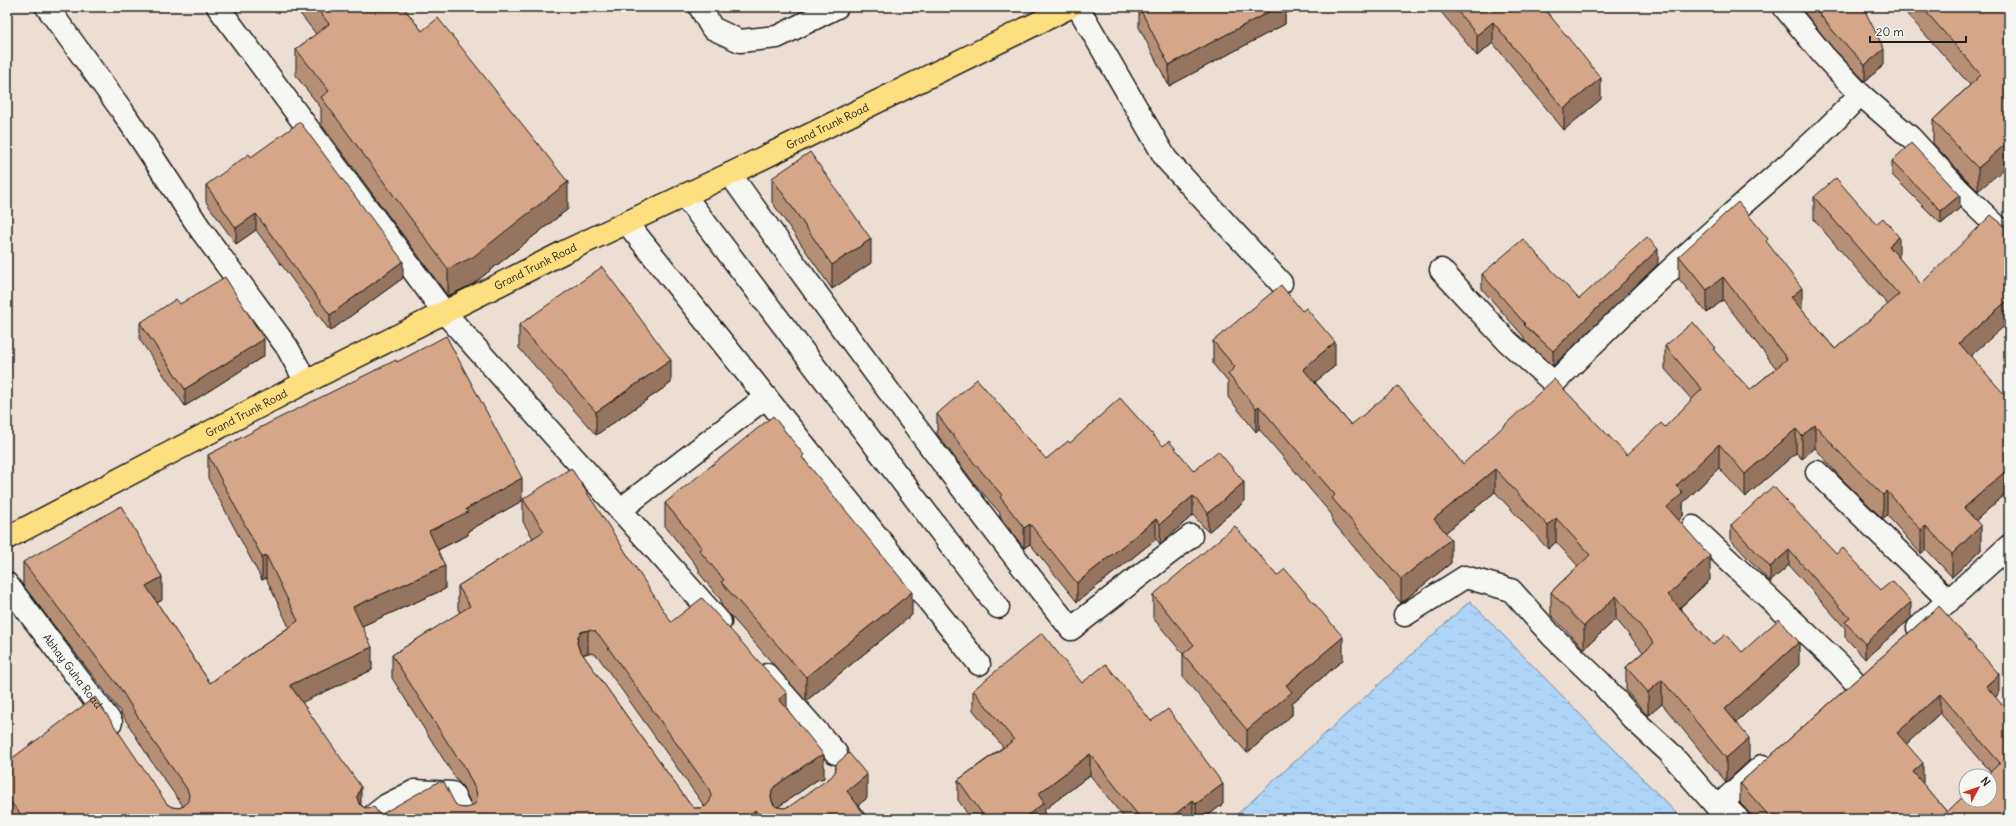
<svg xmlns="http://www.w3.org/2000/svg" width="2016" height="826" font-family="Delius,sans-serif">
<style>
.water{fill:url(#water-ripples);stroke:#748aa0}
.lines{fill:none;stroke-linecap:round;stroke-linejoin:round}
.minor-casing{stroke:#1c1c1c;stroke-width:25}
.major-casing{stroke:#1c1c1c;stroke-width:25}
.minor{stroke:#f6f6f2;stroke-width:22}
.major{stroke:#fedf80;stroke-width:22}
.wall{fill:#b78f75;stroke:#1c1c1c;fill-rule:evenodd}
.shaded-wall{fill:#95745f;stroke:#1c1c1c}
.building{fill:#d5a688;stroke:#1c1c1c;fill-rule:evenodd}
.labels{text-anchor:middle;stroke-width:4;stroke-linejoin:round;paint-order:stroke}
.street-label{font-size:11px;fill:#1c1c1c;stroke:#f6f6f2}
</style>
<defs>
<pattern id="water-ripples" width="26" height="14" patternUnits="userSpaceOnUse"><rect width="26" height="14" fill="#aed4f8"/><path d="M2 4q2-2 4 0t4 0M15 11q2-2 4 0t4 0" fill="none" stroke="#95b5d4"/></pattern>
</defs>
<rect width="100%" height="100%" fill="#ecded2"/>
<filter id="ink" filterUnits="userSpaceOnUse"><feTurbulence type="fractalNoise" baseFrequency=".025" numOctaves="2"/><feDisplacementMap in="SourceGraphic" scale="8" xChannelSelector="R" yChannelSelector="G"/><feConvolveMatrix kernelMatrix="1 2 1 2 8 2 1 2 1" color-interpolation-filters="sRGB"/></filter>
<g filter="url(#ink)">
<path class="water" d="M1470 601 1682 819H1232Z"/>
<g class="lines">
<defs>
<g id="minor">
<path d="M47 7 123 112 201 230 287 347 306 382"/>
<path d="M218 7 444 312 720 622"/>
<path d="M700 7 712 28 740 41 777 37 837 7"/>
<path d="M1078 7 1166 159 1281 283"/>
<path d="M1784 7 1824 56 1860 94 1910 137 1959 190 2009 238"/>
<path d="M730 174C840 328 954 480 1071 629L1191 536"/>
<path d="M684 195 998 607"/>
<path d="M627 223 979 664"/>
<path d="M1441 270 1508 342 1554 383C1610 326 1668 271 1727 218 1773 177 1820 139 1860 94"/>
<path d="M1817 472 1949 601"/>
<path d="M620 510 766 397"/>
<path d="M1693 527 1839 664 1855 682"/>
<path id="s1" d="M7 584 111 722"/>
<path d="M1405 615 1465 577 1511 590 1552 636 1600 682 1633 719 1669 752 1717 807 1728 809 1738 819"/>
<path d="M1918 628 2009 546"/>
<path d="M767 675 836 753"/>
<path d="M1717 807 1762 766"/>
<path d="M369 819 387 805 415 791 452 793 465 819"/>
</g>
<g id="major">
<path id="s2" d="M7 538 306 382 564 252 730 174 1070 7"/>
</g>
</defs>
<use href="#minor" class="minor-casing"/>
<use href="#major" class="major-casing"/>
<use href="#minor" class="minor"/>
<use href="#major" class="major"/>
</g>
<path class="wall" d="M295 7H403L422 31 568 209 473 284 448 296 321 124V108L296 76V49L316 34Z
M1139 7H1298L1285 14V24L1169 86 1139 27Z
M1437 7H1543L1601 99 1564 130 1493 43 1477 56Z
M1800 7H1863L1884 65 1865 81 1833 48Z
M1907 7H2009L1978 191 1968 181 1933 143V120L1970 85 1907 14Z
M251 157 403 278 330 331 256 230 236 244 206 202V185Z
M1892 161 1960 208 1941 224 1892 175Z
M772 178 871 263 832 289 772 202Z
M1814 197 1899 258 1971 356 2009 491 1976 520 1981 550 1952 577 1926 549 1921 554 1887 515 1883 519 1841 478 1815 448 1802 459 1796 453 1745 497 1719 468 1683 503V516L1678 520 1710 580 1680 608 1713 645 1799 665 1736 722 1749 761 1726 782 1662 704 1648 716 1626 691V667L1643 652 1616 619 1584 649 1551 615V592L1578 566 1556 542 1548 549 1495 492 1445 533 1451 563 1401 603 1332 521V515L1259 429 1256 432 1228 397V382L1213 364V341L1335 366 1315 382 1351 425 1463 464 1627 455 1665 427 1692 400 1665 369V346L1715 352 1750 390 1776 368 1723 300 1707 313 1679 279V256L1768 245 1802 310 1835 349 1888 305 1814 220Z
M1658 264 1553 366 1524 340V337L1482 289V274L1579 299Z
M180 304 264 356 185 406 140 340V323Z
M519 325 671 383 596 435 519 348Z
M397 362 522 501 468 531V535L438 550 445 589 362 626 372 670 302 702 361 805 365 808 380 815 454 802 458 807 465 808 470 807 472 806 463 787 456 779 392 678V655L460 613 458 609V586L533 538 523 522V499L671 622 787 708 824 778 817 780 778 807 784 808 867 798 858 805 868 819H7V762L167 804 172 807 179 808 183 806 151 761 120 711 23 585V562L162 600 157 603 210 683 289 627 266 578 262 580 208 478V455ZM588 653 595 654 599 658 705 807 700 808H694L689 803 583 655Z
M937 414 1046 459 1070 443 1163 446 1194 471 1244 502 1208 532 1193 515 1160 544 1156 539 1077 602 1030 544 1024 548 1000 517V513L974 483 937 434Z
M804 459 912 615 806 701 721 605V600L699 573V569L665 526V503Z
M1731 525 1836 554 1881 590 1911 618 1865 659 1845 637V628L1789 565 1770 582 1731 540Z
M1153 595 1343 660 1292 703V715L1247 753 1183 677V654L1153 618Z
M1939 606 1999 694 1995 697 2009 819H1755L1740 803V783ZM1940 713 1991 772 1947 812 1922 783H1923L1906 744Z
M1082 683 1151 721 1223 804 1203 819H1125L1090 775 1044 810V819H971L958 800V780L1003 747 973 710V690Z"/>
<path class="shaded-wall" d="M1278 7H1298L1285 14V24L1169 86V65Z
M1493 22V43L1477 56V35Z
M1884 49V65L1865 81V65Z
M1601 78V99L1564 130V109Z
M2009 141V165L1978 191V168Z
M568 182V209L473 284 448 296V269Z
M1960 195V208L1941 224V211Z
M256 214V230L236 244V228Z
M1899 237V260L1889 246Z
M871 239V263L832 289V265Z
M1658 249V264L1553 366V351Z
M403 261V278L330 331V315Z
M1723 277V300L1707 313V290Z
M1802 288V312L1791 297Z
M2009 299V322L1959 366V343Z
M264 339V356L185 406V389Z
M1335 342V366L1303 392V369Z
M671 360V383L596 435V412Z
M1259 406V429L1256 432V408Z
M1815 425V448L1802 459V436Z
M1796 429V453L1745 497V474Z
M1719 444V468L1683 503V516L1667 531V507L1676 486Z
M2009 468V491L1964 531V508Z
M1495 469V492L1434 542V519Z
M522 478V501L468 531V535L429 554V531L466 509Z
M1244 482V502L1208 532V513Z
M1887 491V515L1883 519V495Z
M1193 496V515L1160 544V524Z
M1556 518V542L1548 549V526Z
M1156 519V539L1077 602V583Z
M1030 524V544L1024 548V528Z
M1926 526V549L1921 554V530Z
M1981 526V550L1952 577V554Z
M1451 539V563L1401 603V579Z
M1789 550V565L1770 582V567Z
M266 555V578L262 580V557Z
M1710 556V580L1668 618V595Z
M445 566V589L353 630V607Z
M162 577V600L146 609V586Z
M912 592V615L806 701V677Z
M1616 596V619L1584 649V626Z
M1911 602V618L1865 659V644Z
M588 630V653L581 655 577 643 578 636 581 632Z
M1343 637V660L1292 703V715L1247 753V730L1286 685Z
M1799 642V665L1725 732V709Z
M372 647V670L290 708V685Z
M1999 674V694L1986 706V686Z
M1662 680V704L1648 716V692Z
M787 693V716L779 699Z
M1940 694V713L1897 753V733Z
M1749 738V761L1726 782V758Z
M1090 754V775L1044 810V819H1022L1038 794Z
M824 755V778L817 780 775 809 771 797 772 790 775 786 817 757Z
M1923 763V783L1913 792V772Z
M867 775V798L847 814V791Z
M1223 784V804L1203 819H1196V804Z
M361 787V810L357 797Z
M1193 800V819H1169Z
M755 810V819H745Z
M1774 814V819H1770V817Z"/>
<path class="building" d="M316 7H403L422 31 438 18 568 182 473 257 448 269 321 97 329 91 296 49 329 24Z
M1139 7H1278L1169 65Z
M1454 7H1543L1601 78 1564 109 1493 22 1477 35Z
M1814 7H1863L1884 49 1865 65 1833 31Z
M1922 7H2009V141L1978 168 1968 158 1933 120 1981 75Z
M300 122 403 261 330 315 256 214 236 228 206 185 249 154 251 157Z
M1911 143 1960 195 1941 211 1892 161Z
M810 152 871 239 832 265 772 178Z
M1836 178 1876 224 1883 218 1899 237 1889 246 1921 284 1991 215 2006 227H2009V299L1959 343 2004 394 2009 390V468L1964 508 1981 526 1952 554 1926 526 1921 530 1887 491 1883 495 1841 454 1815 425 1802 436 1796 429 1745 474 1719 444 1676 486 1683 493 1667 507 1710 556 1668 595 1713 645 1726 634 1742 652 1779 619 1799 642 1725 709 1749 738 1726 758 1662 680 1648 692 1626 667 1654 643 1616 596 1584 626 1551 592 1590 555 1556 518 1548 526 1495 469 1434 519 1451 539 1401 579 1332 498 1335 495 1259 406 1256 408 1228 374 1235 367 1213 341 1281 285 1302 311 1306 308 1335 342 1303 369 1351 425 1398 386 1463 464 1554 379 1627 455 1661 423 1665 427 1702 389 1665 346 1693 322 1715 348 1713 349 1750 390 1787 359 1723 277 1707 290 1679 256 1738 202 1768 239 1766 241 1802 288 1791 297 1835 349 1899 295 1814 197Z
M1647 237 1658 249 1553 351 1524 325 1525 324 1482 274 1523 239 1579 299Z
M602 267 671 360 596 412 519 325Z
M225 277 264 339 185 389 140 323 176 299 180 304Z
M446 336 522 478 466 509 468 512 429 531 445 566 353 607 372 647 290 685 361 787 357 797 359 804 365 808 374 807 380 815 438 782H444L454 802 458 807 465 808 470 807 476 803 477 796 476 791 463 764 456 756 392 655 470 606 458 586 544 531 523 499 571 468 671 622 702 598 787 693 779 699 824 755 817 757 775 786 772 790 771 797 773 804 777 807 784 808 790 806 831 777 835 772 836 764 849 753 867 775 847 791 868 819H762L755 810 745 819H25L7 798V762L95 697 167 804 172 807 179 808 184 806 188 801 189 795 187 789 151 738 120 688 23 562 121 506 162 577 146 586 210 683 298 621 266 555 262 557 208 455 271 422 396 360 397 362ZM588 630 595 631 599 635 709 789 711 795 710 801 706 806 700 808H694L689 803 579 649 577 643 578 636 581 632Z
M977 379 1046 459 1068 441 1070 443 1120 398 1163 446 1169 441 1194 471 1218 451 1244 482 1208 513 1193 496 1160 524 1156 519 1077 583 1030 524 1024 528 1000 497 1002 495 974 463 937 414Z
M773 416 804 455 802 457 912 592 806 677 721 582 724 580 699 550 702 548 665 503Z
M1773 486 1836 554 1843 548 1881 590 1892 581 1911 602 1865 644 1845 622 1850 618 1789 550 1770 567 1731 525Z
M1235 526 1277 576 1285 569 1343 637 1286 685 1292 692 1247 730 1183 654 1194 645 1153 595Z
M1939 606 1999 674 1986 686 2009 713V819H1778L1774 814 1770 817 1740 783ZM1940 694 2000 763 1986 776H1990V800H1966V794L1947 812 1913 772 1923 763 1897 733Z
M1042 633 1082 683 1106 664 1151 721 1168 709 1223 784 1196 804 1193 800 1169 819H1141L1090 754 1038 794 1044 803 1022 819H986L958 780 1014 740 973 690Z"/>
</g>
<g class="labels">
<g class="street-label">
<text dy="4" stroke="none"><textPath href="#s2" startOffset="918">Grand Trunk Road</textPath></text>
<text dy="4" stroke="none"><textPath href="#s2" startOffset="594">Grand Trunk Road</textPath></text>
<text dy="4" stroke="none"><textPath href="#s2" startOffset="270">Grand Trunk Road</textPath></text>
<text dy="4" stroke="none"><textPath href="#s1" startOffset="109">Abhay Guha Road</textPath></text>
</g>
</g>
<rect width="2016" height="826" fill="none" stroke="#f6f6f2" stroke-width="24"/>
<rect x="12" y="12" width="1992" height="802" fill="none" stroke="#1c1c1c" stroke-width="1.5" filter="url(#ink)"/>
<g transform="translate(1978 788) rotate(49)"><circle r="19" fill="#f6f6f2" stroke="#9f9f9c"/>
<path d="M0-3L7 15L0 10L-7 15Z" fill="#c8321e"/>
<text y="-6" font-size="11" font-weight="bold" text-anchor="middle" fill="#1c1c1c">N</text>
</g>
<path d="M1870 36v6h96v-6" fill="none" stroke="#1c1c1c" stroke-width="2"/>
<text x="1876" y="36" font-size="12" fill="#1c1c1c" stroke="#f6f6f2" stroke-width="3" paint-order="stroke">20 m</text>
</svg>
